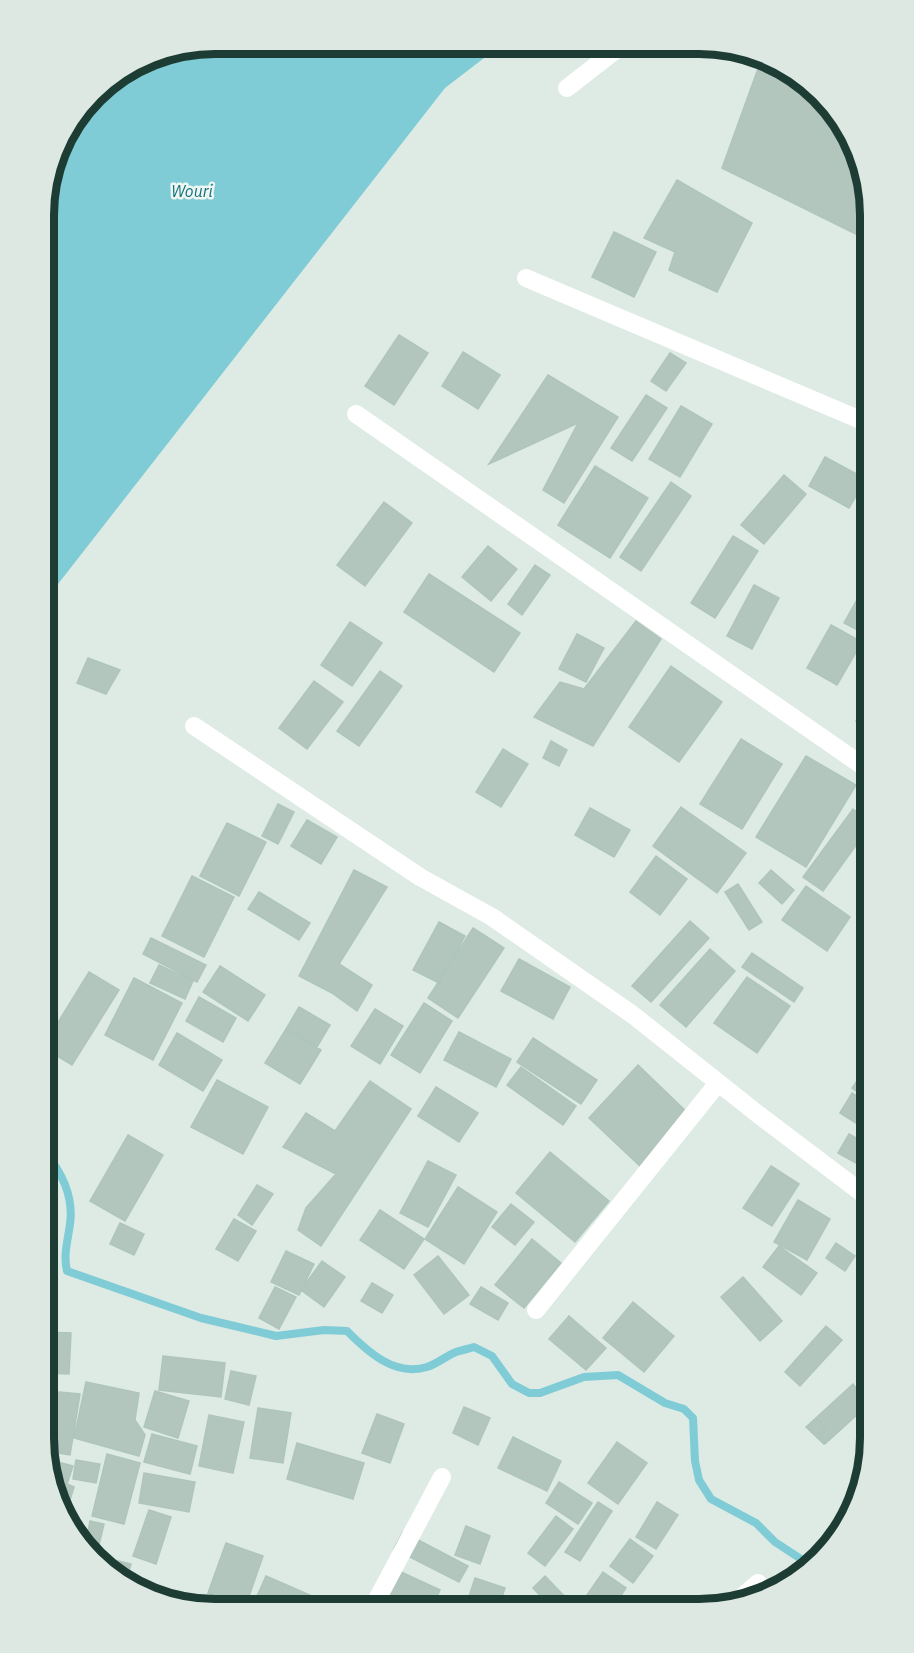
<svg xmlns="http://www.w3.org/2000/svg" width="914" height="1653" font-family="'IBM Plex Sans',sans-serif">
<style>
.water{fill:#7fcbd6}
.lines{fill:none;stroke-linecap:round;stroke-linejoin:round}
.stream{stroke:#7fcbd6;stroke-width:8}
.building{fill:#b2c6bd;stroke:#afc5bb;stroke-width:1.5}
.minor{stroke:#fff;stroke-width:18}
.labels{text-anchor:middle;stroke-width:5;stroke-linejoin:round;paint-order:stroke}
.water-label{font-size:16px;font-style:italic;fill:#126e7d;stroke:#eef7f2}
.rim{fill:none;stroke:#1d3c33;stroke-width:8}
</style>
<rect width="100%" height="100%" fill="#ddebe4"/>
<path class="water" d="M215 44 501 45 445 88 44 602 45 193 61 139 102 86 150 56Z"/>
<g class="lines">
<path class="stream" d="M44 1150C61 1172 74 1195 70 1224 68 1240 63 1255 67 1271L201 1318 276 1336 324 1330 347 1331C368 1352 395 1377 427 1367 437 1364 446 1356 456 1352 462 1350 468 1349 474 1347L492 1356 512 1384 529 1393H540L584 1377 618 1375 665 1403 684 1409 693 1418 695 1461 699 1480 711 1499 756 1523 775 1542 807 1563"/>
</g>
<path class="building" d="M759 66 812 86 861 160 870 215V241L722 168Z
M677 180 752 223 717 292 669 270 675 252 644 238Z
M614 232 656 252 634 297 592 277Z
M399 335 428 353 394 405 365 386Z
M463 352 500 375 478 409 442 386Z
M670 353 686 363 666 391 651 381Z
M548 375 618 417 564 503 543 490 578 423 489 464Z
M646 395 667 408 632 461 611 448Z
M681 406 712 424 680 477 649 459Z
M825 457 866 479 849 508 809 486Z
M595 466 648 498 610 558 558 525Z
M784 475 806 494 764 544 741 525Z
M671 482 691 496 641 571 620 557Z
M384 502 412 523 365 586 337 565Z
M733 536 758 551 715 618 691 603Z
M488 546 517 569 491 601 462 577Z
M535 565 550 575 522 615 508 604Z
M429 574 520 633 494 672 404 612Z
M754 585 779 598 752 649 727 636Z
M863 589 870 593V633L869 636 844 623Z
M636 621 661 639 593 746 534 717 560 682 584 689Z
M350 622 382 643 352 686 321 665Z
M831 625 862 642 837 685 807 668Z
M577 634 604 648 586 682 559 669Z
M88 658 120 670 106 694 77 683Z
M671 666 722 702 679 762 629 727Z
M380 671 402 686 359 746 337 731Z
M314 681 343 702 307 749 279 728Z
M870 697V730L856 721Z
M741 739 782 764 742 829 700 804Z
M551 741 567 750 559 766 543 758Z
M503 749 528 764 501 807 476 792Z
M806 756 856 785 806 867 756 837Z
M278 804 294 812 278 844 262 836Z
M681 807 746 853 717 893 653 846Z
M590 808 630 830 614 857 575 835Z
M853 809 870 822V826L823 891 803 877Z
M307 820 337 837 321 864 291 846Z
M227 823 266 842 239 896 200 876Z
M656 856 687 879 660 915 630 892Z
M354 870 387 887 339 964 372 985 357 1011 332 993 299 976Z
M771 870 794 890 782 904 759 883Z
M192 876 234 897 204 957 162 936Z
M738 884 762 922 749 930 725 892Z
M806 886 850 917 827 951 782 920Z
M259 892 310 923 299 940 248 909Z
M690 921 709 938 651 1002 632 986Z
M439 922 465 936 439 983 413 970Z
M473 928 504 948 458 1018 428 998Z
M151 938 206 965 197 982 143 954Z
M710 949 735 971 686 1027 660 1005Z
M752 953 803 988 794 1002 742 967Z
M519 959 570 987 553 1019 501 991Z
M159 965 193 981 185 999 150 983Z
M220 966 265 995 248 1021 203 992Z
M89 972 119 990 72 1065 44 1048V1045Z
M747 977 790 1006 757 1053 714 1023Z
M134 978 182 1003 153 1060 105 1035Z
M199 997 236 1018 223 1042 186 1021Z
M424 1003 452 1021 420 1073 391 1055Z
M299 1007 330 1025 317 1047 286 1029Z
M375 1009 403 1026 380 1064 351 1046Z
M286 1029 321 1050 300 1084 265 1063Z
M459 1032 511 1059 496 1087 444 1060Z
M177 1033 222 1060 203 1091 159 1065Z
M533 1038 597 1080 581 1104 517 1062Z
M44 1053 57 1060 44 1083Z
M870 1062V1091L866 1098 852 1088Z
M638 1065 691 1116 642 1168 589 1118Z
M521 1067 576 1106 563 1125 507 1085Z
M217 1080 268 1107 243 1154 191 1127Z
M370 1081 411 1109 321 1246 298 1230 306 1208 336 1174 283 1147 306 1113 335 1131Z
M436 1087 478 1113 459 1142 418 1116Z
M852 1093 870 1104V1132L840 1113Z
M849 1134 870 1146V1171L838 1153Z
M128 1135 163 1155 125 1221 90 1201Z
M550 1152 609 1201 575 1242 516 1193Z
M428 1161 456 1175 428 1227 400 1213Z
M771 1166 799 1184 772 1226 743 1208Z
M257 1185 273 1194 252 1225 238 1215Z
M458 1187 497 1212 464 1264 425 1239Z
M798 1200 830 1219 807 1260 774 1242Z
M511 1204 534 1222 515 1245 492 1227Z
M380 1210 424 1239 404 1269 360 1240Z
M234 1219 256 1231 238 1261 216 1249Z
M120 1223 144 1234 134 1255 110 1244Z
M532 1239 561 1263 524 1308 495 1285Z
M836 1243 855 1256 845 1271 826 1258Z
M779 1246 817 1273 801 1295 763 1267Z
M286 1251 314 1264 299 1295 271 1282Z
M438 1256 469 1295 444 1314 414 1275Z
M322 1261 345 1277 324 1307 301 1290Z
M743 1277 782 1321 760 1341 721 1297Z
M44 1279 57 1285 44 1317Z
M372 1283 393 1295 382 1313 361 1301Z
M275 1287 296 1297 279 1329 259 1318Z
M481 1287 508 1303 498 1320 470 1304Z
M633 1302 674 1336 644 1372 603 1338Z
M569 1316 606 1348 586 1370 549 1339Z
M826 1326 842 1340 800 1386 785 1372Z
M44 1332 71 1333 69 1374 44 1373Z
M163 1356 225 1363 221 1397 159 1390Z
M231 1371 256 1376 249 1405 225 1399Z
M86 1382 139 1393 135 1420 145 1435 139 1456 74 1438Z
M853 1384 857 1389 862 1386 870 1396 867 1402 869 1404 826 1443 819 1434 826 1428 816 1418Z
M155 1391 189 1401 178 1438 144 1427Z
M59 1392 80 1394 70 1455 51 1452 56 1424 50 1450 45 1449 44 1396 58 1399Z
M464 1407 490 1418 478 1445 453 1433Z
M258 1408 291 1413 283 1463 250 1458Z
M377 1414 404 1424 390 1463 362 1453Z
M209 1415 244 1422 233 1473 199 1466Z
M816 1418 826 1428 819 1434 826 1443 824 1444 806 1427Z
M152 1434 197 1446 190 1474 144 1462Z
M513 1437 561 1461 547 1491 498 1468Z
M617 1442 647 1463 618 1504 588 1483Z
M297 1443 364 1463 353 1499 287 1479Z
M107 1454 140 1463 124 1524 92 1516Z
M47 1459 73 1466 67 1484 74 1487 66 1513 53 1493Z
M76 1460 100 1464 96 1483 73 1479Z
M144 1473 195 1482 189 1512 139 1503Z
M559 1482 592 1503 578 1524 546 1503Z
M598 1502 612 1511 580 1561 565 1552Z
M657 1502 678 1515 656 1549 636 1537Z
M149 1510 171 1517 156 1564 133 1556Z
M556 1516 573 1529 545 1566 528 1553Z
M90 1521 104 1524 98 1549 89 1547 86 1543Z
M466 1526 490 1536 480 1564 455 1555Z
M403 1532 468 1566 459 1582 394 1549Z
M630 1539 653 1556 633 1583 610 1566Z
M226 1543 263 1556 246 1605 208 1593Z
M94 1555 131 1564 127 1578 102 1567Z
M388 1566 440 1590 432 1609H385L372 1603Z
M603 1572 626 1588 612 1609H579L578 1608Z
M266 1576 337 1607 336 1608H259L253 1605Z
M545 1576 568 1600 558 1609H553L533 1588Z
M475 1578 505 1588 498 1609H465Z
M177 1591 194 1595 191 1607 174 1600Z
M530 1597 545 1609H519Z"/>
<g class="lines">
<path class="minor" d="M567 88 621 46
M526 278 870 424
M356 414 870 771
M194 726 420 877 492 917 633 1015 759 1115 870 1199
M536 1310 718 1083
M734 1604 758 1583
M372 1609 442 1477"/>
</g>
<g class="labels">
<g class="water-label">
<text x="192" y="197">Wouri</text>
</g>
</g>
<path d="M0 0H914V1653H0ZM215 54H699A161 161 0 0 1 860 215V1438A161 161 0 0 1 699 1599H215A161 161 0 0 1 54 1438V215A161 161 0 0 1 215 54Z" fill="#dde8e3" fill-rule="evenodd"/>
<path class="rim" d="M215 54H699A161 161 0 0 1 860 215V1438A161 161 0 0 1 699 1599H215A161 161 0 0 1 54 1438V215A161 161 0 0 1 215 54Z"/>
</svg>
